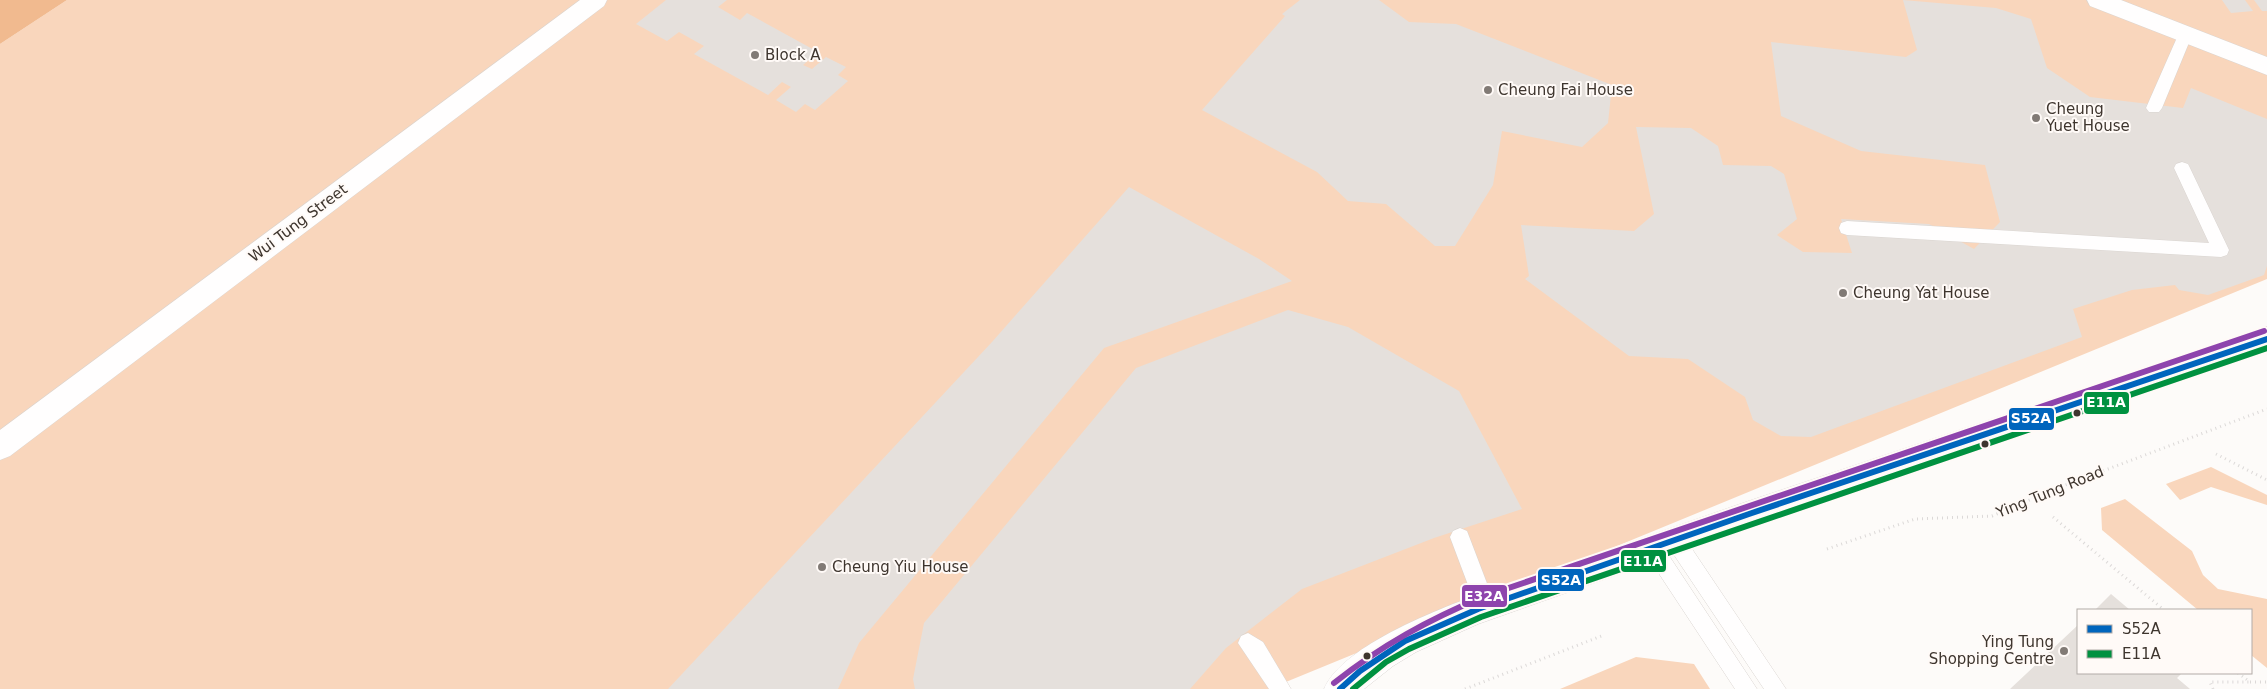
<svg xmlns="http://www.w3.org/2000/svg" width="2267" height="689" font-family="'DejaVu Sans',sans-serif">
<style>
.green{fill:#f9d6bc}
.water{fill:#f1ba8f}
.building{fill:#e5e0dc}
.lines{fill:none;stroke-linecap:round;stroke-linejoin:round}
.lane-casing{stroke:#dad5d1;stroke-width:1}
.street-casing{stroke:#dad5d1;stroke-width:1}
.path{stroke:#dcd9d8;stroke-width:3;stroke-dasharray:1 4;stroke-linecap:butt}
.lane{fill:#fffefe;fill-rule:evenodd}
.street{fill:#fffefe;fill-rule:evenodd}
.bus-1-casing{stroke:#fffaf7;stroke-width:10}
.bus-2-casing{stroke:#fffaf7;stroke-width:10}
.bus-3-casing{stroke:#fffaf7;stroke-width:10}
.bus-1{stroke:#0065bd;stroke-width:6}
.bus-2{stroke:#009140;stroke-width:6}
.bus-3{stroke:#8e44ad;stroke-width:6}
.poi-dot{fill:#817a75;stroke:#fffaf7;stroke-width:2}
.bus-dot{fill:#3e352e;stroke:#fffaf7;stroke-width:2}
.labels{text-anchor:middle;stroke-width:4;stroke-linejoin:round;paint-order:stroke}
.poi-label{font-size:15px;fill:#3e352e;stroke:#fffaf7;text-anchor:start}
.street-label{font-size:15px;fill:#3e352e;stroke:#fffaf7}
.line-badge{stroke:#fffaf7;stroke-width:2}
.badge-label{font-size:14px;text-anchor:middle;font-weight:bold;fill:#fff}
</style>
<rect width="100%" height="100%" fill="#fdfbf9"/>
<path class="green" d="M67 0H2267V279L1269 689H0V44Z
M2211 467 2267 495V505L2211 487 2180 500 2166 484Z
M2125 499 2192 551 2203 575 2218 589 2267 599V668L2251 655V610H2198L2102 530 2101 508Z
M1636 657 1694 664 1710 689H1560Z"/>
<path class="water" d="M0 0H67L0 44Z"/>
<path class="building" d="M666 0H727L718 7 740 20 747 13 818 52 803 65 812 69 826 57 846 67 838 75 848 81 815 110 805 104 796 112 776 100 791 87 782 82 768 95 694 54 704 46 679 32 667 41 636 24Z
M1300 0H1379L1409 22 1456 24 1612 85 1608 123 1582 147 1502 131 1493 185 1455 246H1435L1386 204 1348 201 1317 172 1202 110 1285 16 1282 14Z
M1903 0 1996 8 2031 19 2047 68 2090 97 2183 108 2191 88 2267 119V266L2264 275 2208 295 2179 290 2175 285 2132 290 2073 309 2082 337 1811 437 1781 436 1753 420 1745 397 1688 359 1629 356 1525 279 1529 276 1521 225 1634 231 1654 214 1636 127 1691 128 1718 146 1723 165 1771 166 1784 174 1797 219 1777 235 1803 252 1852 253 1841 219 1929 224 1974 249 2000 222 1985 165 1861 151 1781 116 1771 42 1906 57 1917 50Z
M2222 0H2245L2253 11 2231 13Z
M2254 0H2267V11H2262Z
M1129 187 1259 259 1292 281 1104 348 859 643 838 689H668L992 342Z
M1288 310 1348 327 1459 391 1522 509 1434 538 1302 589 1226 648 1190 689H915L913 679 924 623 1136 368Z
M2111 594 2130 610H2095Z
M2078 625V673H2182L2177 678 2190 689H2010Z"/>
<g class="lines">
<defs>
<path id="lane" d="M2186 28 2191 29 2193 33 2162 108 2159 112H2149L2146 108 2179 33 2181 29Z
M2182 162 2188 164 2190 168 2229 250 2227 255 2221 257 1847 235 1841 233 1839 228 1841 223 1847 221 2209 243 2174 168 2176 164Z
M1460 528 1467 531 1496 607 1493 614 1486 616 1479 614 1450 537 1453 531Z
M1675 531 1682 534 1786 689H1764L1668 546 1665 540 1668 534Z
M1653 539 1660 542 1757 689H1735L1646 554 1643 548 1646 542Z
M1248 633 1263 642 1291 689H1269L1238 643 1241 636Z"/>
<path id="street" d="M580 0H607L604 6 10 456 0 460V430Z
M2087 0H2121L2267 57V75L2090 6Z
M2267 327V351L1749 528 1478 624 1416 652 1393 666 1364 689H1324C1340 651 1416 619 1453 604L1749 501Z"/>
</defs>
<use href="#lane" class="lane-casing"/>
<use href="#street" class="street-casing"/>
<path class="path" d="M2216 454 2267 480
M2053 517 2164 610
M1827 549 1915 519 1992 516 2055 489 2267 409
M2238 673 2250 682H2267
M1465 689 1604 635
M2213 689 2210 682H2250"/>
<use href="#lane" class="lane"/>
<use href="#street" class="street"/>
<defs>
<path id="bus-1" d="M1340 689 1360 671 1405 641 1478 609 1749 514 2267 339"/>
<path id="bus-2" d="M1353 689 1386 662 1409 649 1481 617 2267 348"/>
<path id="bus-3" d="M1334 683C1382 645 1428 620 1485 596L2264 331"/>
</defs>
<use href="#bus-1" class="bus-1-casing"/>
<use href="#bus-2" class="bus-2-casing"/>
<use href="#bus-3" class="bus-3-casing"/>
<use href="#bus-1" class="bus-1"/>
<use href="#bus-2" class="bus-2"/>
<use href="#bus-3" class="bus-3"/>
</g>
<g class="poi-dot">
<circle cx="755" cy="55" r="5"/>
<circle cx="1488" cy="90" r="5"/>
<circle cx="2036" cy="118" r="5"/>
<circle cx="1843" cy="293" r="5"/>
<circle cx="822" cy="567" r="5"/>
<circle cx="2064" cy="651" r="5"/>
</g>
<g class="bus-dot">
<circle cx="2077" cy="413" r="4.5"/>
<circle cx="1985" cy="444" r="4.5"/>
<circle cx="1367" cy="656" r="4.5"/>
</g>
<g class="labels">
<g class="poi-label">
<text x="765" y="60">Block A</text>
<text x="1498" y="95">Cheung Fai House</text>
<text x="2046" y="114">Cheung<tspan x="2046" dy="17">Yuet House</tspan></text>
<text x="1853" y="298">Cheung Yat House</text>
<text x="832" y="572">Cheung Yiu House</text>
<text x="2054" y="647" text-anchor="end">Ying Tung<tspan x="2054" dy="17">Shopping Centre</tspan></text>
</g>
<g class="street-label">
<text transform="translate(298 223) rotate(-37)" y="5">Wui Tung Street</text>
<text transform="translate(2050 492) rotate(-22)" y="5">Ying Tung Road</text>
</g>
</g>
<g class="line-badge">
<rect x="2083" y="391" width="47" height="24" rx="5" fill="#009140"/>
<rect x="2008" y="407" width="47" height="24" rx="5" fill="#0065bd"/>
<rect x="1620" y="549" width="47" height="24" rx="5" fill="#009140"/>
<rect x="1537" y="568" width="48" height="24" rx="5" fill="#0065bd"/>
<rect x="1461" y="584" width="47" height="24" rx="5" fill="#8e44ad"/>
</g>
<g class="badge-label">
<text x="2106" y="407">E11A</text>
<text x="2031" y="423">S52A</text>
<text x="1643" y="566">E11A</text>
<text x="1561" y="585">S52A</text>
<text x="1484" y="601">E32A</text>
</g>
<rect x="2077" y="609" width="175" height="65" fill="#fffaf7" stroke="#b2aba7"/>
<rect x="2087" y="625" width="25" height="8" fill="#0065bd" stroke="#b2aba7"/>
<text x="2122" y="634" font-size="15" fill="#3e352e">S52A</text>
<rect x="2087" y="650" width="25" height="8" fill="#009140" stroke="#b2aba7"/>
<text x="2122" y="659" font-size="15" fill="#3e352e">E11A</text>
</svg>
